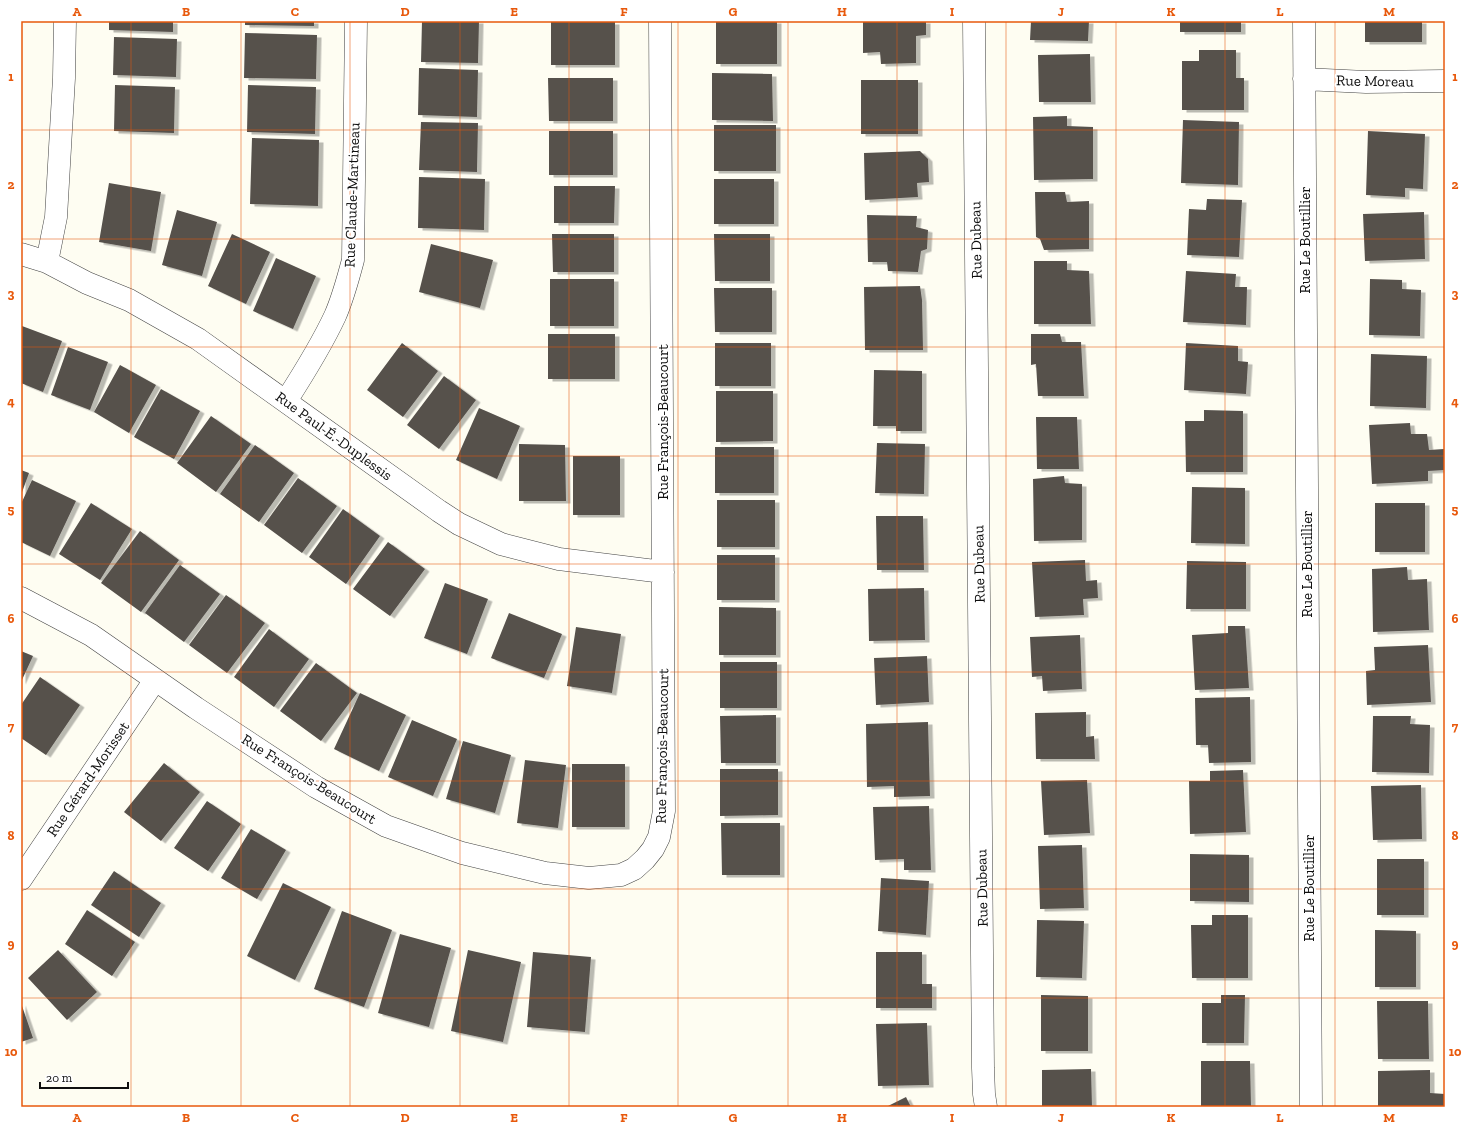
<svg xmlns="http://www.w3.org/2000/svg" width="1466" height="1128" font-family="'Zilla Slab',serif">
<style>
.building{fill:#56514c;filter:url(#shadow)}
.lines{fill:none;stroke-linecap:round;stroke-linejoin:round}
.minor-casing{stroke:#424242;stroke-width:23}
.minor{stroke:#fff;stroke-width:22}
.grid{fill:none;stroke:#e8590c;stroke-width:1;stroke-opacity:0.55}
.labels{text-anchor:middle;stroke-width:4;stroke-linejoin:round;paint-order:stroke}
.street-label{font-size:15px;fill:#0f0f0f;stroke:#fff}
.neatline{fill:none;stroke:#e8590c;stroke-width:1.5}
.grid-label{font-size:13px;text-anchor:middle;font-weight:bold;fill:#e8590c}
</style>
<defs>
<filter id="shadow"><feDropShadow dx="4.5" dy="2.5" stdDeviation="0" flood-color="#0004"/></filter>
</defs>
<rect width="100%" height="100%" fill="#fefdf2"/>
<path class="building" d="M109 21H173V32L109 30Z
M245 21H314V26L245 25Z
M422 21H479L478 63 421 62Z
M716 21H777V64H716Z
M863 21H926V35L916 36V63L881 64 880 52 863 53Z
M1031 21H1089L1088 41 1030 40Z
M1180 21H1241V32H1180Z
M1365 21H1422V42H1365Z
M551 22H615V65H551Z
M245 33 317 35 316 79 244 78Z
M114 37 177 39 176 77 113 75Z
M1199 50H1236V78H1244V110H1182V61H1199Z
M1090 54 1091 102H1039L1038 55Z
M419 68 478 70 477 117 418 115Z
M712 73 772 74 773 121 712 120Z
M548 78H613V121H549Z
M861 80H918V134H861Z
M115 85 175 87 174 133 114 131Z
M248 85 316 87 315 134 247 132Z
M1067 116V126L1093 127V179L1034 180 1033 117Z
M1183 120 1239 122 1238 185 1181 183Z
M421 122 478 123 477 172 419 170Z
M714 125H776V171H714Z
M549 131H613V175H549Z
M1368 131 1425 134 1423 189 1405 188V197L1366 195Z
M252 138 319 140 318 206 250 204Z
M920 151 928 159 929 182 917 183 918 197 865 200 864 153Z
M419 177 485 179 484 230 418 228Z
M714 179H774V224H714Z
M109 183 161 192 151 251 99 242Z
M554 186H615L614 223H554Z
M1035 192H1065L1067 202 1089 201V249L1044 250 1040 239 1036 237Z
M1207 199 1242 200 1239 257 1187 255 1189 209 1206 210Z
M177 210 217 222 202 276 162 265Z
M1424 212 1425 259 1365 261 1363 214Z
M867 215 917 216 916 227 928 230 927 249 921 251 918 272 888 271 887 262H868Z
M232 234 270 252 246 304 208 286Z
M552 234H614V272H553Z
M714 234H770V281H715Z
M431 244 493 260 480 308 419 292Z
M276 258 316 276 293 329 253 311Z
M1034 261H1067V270L1089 271 1091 324H1034Z
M1186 271 1236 274 1235 287H1247L1246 325 1183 322Z
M550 279H614V326H550Z
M1370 279 1402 280V289L1421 290 1420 336 1369 335Z
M920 286 922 300 923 350H865L864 287Z
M714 288H772V332H715Z
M22 326 62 341 43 392 21 383V330Z
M548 334H615V379H548Z
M1031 334H1060L1062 342H1081L1084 396H1038L1036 364 1031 365Z
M402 343 438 371 403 417 367 390Z
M715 343H771V386H715Z
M1186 343 1238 346V361L1248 362 1246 394 1184 390Z
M68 347 108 362 90 410 51 395Z
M1371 354 1427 356 1426 408 1370 406Z
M120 365 156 385 129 433 94 412Z
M874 370 922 371V431H896V426H873Z
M444 376 476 400 439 449 407 425Z
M161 389 200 411 174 459 134 437Z
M716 391H773V441L716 442Z
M479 408 520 426 497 479 456 460Z
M1204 410 1243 411V472H1186L1185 421H1204Z
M211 416 251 444 216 492 177 463Z
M1036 417H1077L1079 469H1037Z
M1410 423 1411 434H1427L1429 450 1444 449 1445 470 1428 471V481L1372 484 1369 425Z
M877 443 925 444 924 494 875 493Z
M519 444 565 445 566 501H519Z
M255 445 294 473 259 522 220 494Z
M715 447H774V493H715Z
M573 456H620V515H573Z
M21 470 29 473 21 495Z
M1064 476 1065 483 1082 484V540L1034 541 1033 479Z
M298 478 337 506 302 553 264 525Z
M32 480 76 501 50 556 21 542V504Z
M1192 487 1245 488V544L1191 543Z
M717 500H775V547H717Z
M91 503 132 529 100 580 59 554Z
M1375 503H1425V552H1375Z
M343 509 380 536 346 584 309 557Z
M876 516H923L924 570H877Z
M140 531 179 560 141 612 101 583Z
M388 542 425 569 390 616 353 589Z
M717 555H775V600H717Z
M1085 560 1086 581 1097 580 1098 598 1083 599 1084 615 1035 617 1032 562Z
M1187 561 1246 562V609H1186Z
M180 565 220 594 184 642 145 613Z
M1407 567 1408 580 1427 579 1429 630 1373 632 1372 569Z
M445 583 488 599 467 654 424 638Z
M924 588 925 640 869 641 868 589Z
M226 595 265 623 227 673 189 645Z
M719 607 776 608V655H719Z
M509 613 562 634 544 678 491 658Z
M1228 626H1245L1249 688 1195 690 1192 635 1228 633Z
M576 627 621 634 612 693 567 686Z
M269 629 309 659 274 707 234 677Z
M1080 635 1082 689 1043 691 1042 676 1032 677 1030 637Z
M1428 645 1431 702 1367 705 1366 671 1375 670 1374 647Z
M21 651 33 656 21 682Z
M927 656 929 702 876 705 874 658Z
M720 662H777V708H720Z
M316 663 357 693 321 741 280 711Z
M40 677 80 705 46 755 21 738V705Z
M360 693 406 715 379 771 334 749Z
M1250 697 1251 762 1209 763 1208 745H1196L1195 698Z
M1086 712V737L1094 736 1095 759H1036L1035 713Z
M776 715V763H721L720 716Z
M1373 716H1411L1410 724 1430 725 1429 773 1372 772Z
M412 720 457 739 433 796 388 777Z
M928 722 930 796 894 797V786L867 787 866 724Z
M463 741 511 755 495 813 446 799Z
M525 760 566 765 558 828 517 823Z
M164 763 200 792 161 841 124 812Z
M572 764H625V827H572Z
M720 769H778V815L720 816Z
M1243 770 1246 832 1190 834 1189 781H1210V771Z
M1087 780 1090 833 1044 835 1041 781Z
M1421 785 1422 839 1373 840 1371 786Z
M207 801 241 824 208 871 174 848Z
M929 806 931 870H904V859L875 860 873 807Z
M721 823H780V875H722Z
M251 829 286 850 257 899 221 878Z
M1082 845 1084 908 1040 909 1038 846Z
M1190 854 1249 855V902L1190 901Z
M1377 859H1424V915H1377Z
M114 871 161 903 139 937 91 905Z
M881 878 929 881 926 935 878 931Z
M283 883 331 907 295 980 247 956Z
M87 910 135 942 112 976 65 944Z
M342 911 392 930 364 1007 314 989Z
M1212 915H1248V978H1192L1191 925H1212Z
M1037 920 1084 921 1082 978 1036 977Z
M1375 930 1416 931V987H1375Z
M400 934 451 948 429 1027 378 1013Z
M58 950 97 992 67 1020 28 978Z
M468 950 521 962 503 1042 451 1031Z
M533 952 591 957 585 1032 527 1027Z
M876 952H922V984H932V1008H876Z
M1041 995 1088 996V1051H1041Z
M1221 995H1245L1244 1043H1202V1003H1221Z
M1377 1001H1428L1429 1059H1378Z
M21 1003 33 1038 21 1042Z
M927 1023 929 1085 878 1086 876 1024Z
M1201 1061H1250L1251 1107H1201Z
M1091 1069 1092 1107H1042V1070Z
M1430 1070V1093L1445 1094V1107H1378V1071Z
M906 1097 911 1107H886Z"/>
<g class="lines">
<defs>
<path id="minor" d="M974 21 983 1068 984 1094 986 1107
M1304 21 1311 1107
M1304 79 1366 82 1445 81
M21 254 47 262 87 283 129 300 198 339 439 511 459 524 501 544 559 559 663 572
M47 262 56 217 64 78 65 21
M286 401C304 373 321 346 335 316 343 298 348 279 353 260L356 21
M21 598 91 635 196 708 316 787 386 826 462 853 545 873 589 878 621 875 634 869 645 859 653 849 659 837 664 811 660 21
M21 879 155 680"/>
</defs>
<use href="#minor" class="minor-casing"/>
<use href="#minor" class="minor"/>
</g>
<path class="grid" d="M131 21V1107M241 21V1107M350 21V1107M460 21V1107M569 21V1107M678 21V1107M788 21V1107M897 21V1107M1006 21V1107M1116 21V1107M1225 21V1107M1335 21V1107M21 130H1445M21 239H1445M21 347H1445M21 456H1445M21 564H1445M21 672H1445M21 781H1445M21 889H1445M21 998H1445"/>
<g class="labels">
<g class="street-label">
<text transform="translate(1375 81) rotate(1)" y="5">Rue Moreau</text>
<text transform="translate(352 195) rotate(-88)" y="5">Rue Claude-Martineau</text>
<text transform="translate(976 240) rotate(-91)" y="5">Rue Dubeau</text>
<text transform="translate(1305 240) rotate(-90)" y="5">Rue Le Boutillier</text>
<text transform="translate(663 422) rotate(-90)" y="5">Rue François-Beaucourt</text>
<text transform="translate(334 436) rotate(36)" y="5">Rue Paul-É.-Duplessis</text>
<text transform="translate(979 564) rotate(-91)" y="5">Rue Dubeau</text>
<text transform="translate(1307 564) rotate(-90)" y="5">Rue Le Boutillier</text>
<text transform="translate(662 746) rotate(-89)" y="5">Rue François-Beaucourt</text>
<text transform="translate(88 779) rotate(-56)" y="5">Rue Gérard-Morisset</text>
<text transform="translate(309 779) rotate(32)" y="5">Rue François-Beaucourt</text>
<text transform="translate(982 888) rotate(-91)" y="5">Rue Dubeau</text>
<text transform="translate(1309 888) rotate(-90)" y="5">Rue Le Boutillier</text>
</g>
</g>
<rect width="1466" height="1128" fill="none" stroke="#ffffff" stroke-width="44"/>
<path d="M40 1082v6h88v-6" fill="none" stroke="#0f0f0f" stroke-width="2"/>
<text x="46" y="1082" font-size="12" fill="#0f0f0f" stroke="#ffffff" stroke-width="3" paint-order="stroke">20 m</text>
<rect x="22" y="22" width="1422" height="1084" class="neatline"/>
<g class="grid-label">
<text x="77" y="16">A</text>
<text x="186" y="16">B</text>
<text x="295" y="16">C</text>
<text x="405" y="16">D</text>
<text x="514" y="16">E</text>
<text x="624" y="16">F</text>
<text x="733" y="16">G</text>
<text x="842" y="16">H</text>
<text x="952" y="16">I</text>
<text x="1061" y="16">J</text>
<text x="1171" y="16">K</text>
<text x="1280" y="16">L</text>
<text x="1389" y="16">M</text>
<text x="11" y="81">1</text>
<text x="1455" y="81">1</text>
<text x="11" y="189">2</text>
<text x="1455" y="189">2</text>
<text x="11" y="298">3</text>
<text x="1455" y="298">3</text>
<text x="11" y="406">4</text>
<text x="1455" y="406">4</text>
<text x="11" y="514">5</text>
<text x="1455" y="514">5</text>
<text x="11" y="623">6</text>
<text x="1455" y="623">6</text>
<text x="11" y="731">7</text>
<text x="1455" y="731">7</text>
<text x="11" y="840">8</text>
<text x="1455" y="840">8</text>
<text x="11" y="948">9</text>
<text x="1455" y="948">9</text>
<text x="11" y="1056">10</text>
<text x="1455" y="1056">10</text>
<text x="77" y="1122">A</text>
<text x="186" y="1122">B</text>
<text x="295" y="1122">C</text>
<text x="405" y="1122">D</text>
<text x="514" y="1122">E</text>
<text x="624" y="1122">F</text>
<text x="733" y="1122">G</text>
<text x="842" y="1122">H</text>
<text x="952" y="1122">I</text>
<text x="1061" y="1122">J</text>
<text x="1171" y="1122">K</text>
<text x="1280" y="1122">L</text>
<text x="1389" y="1122">M</text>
</g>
</svg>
